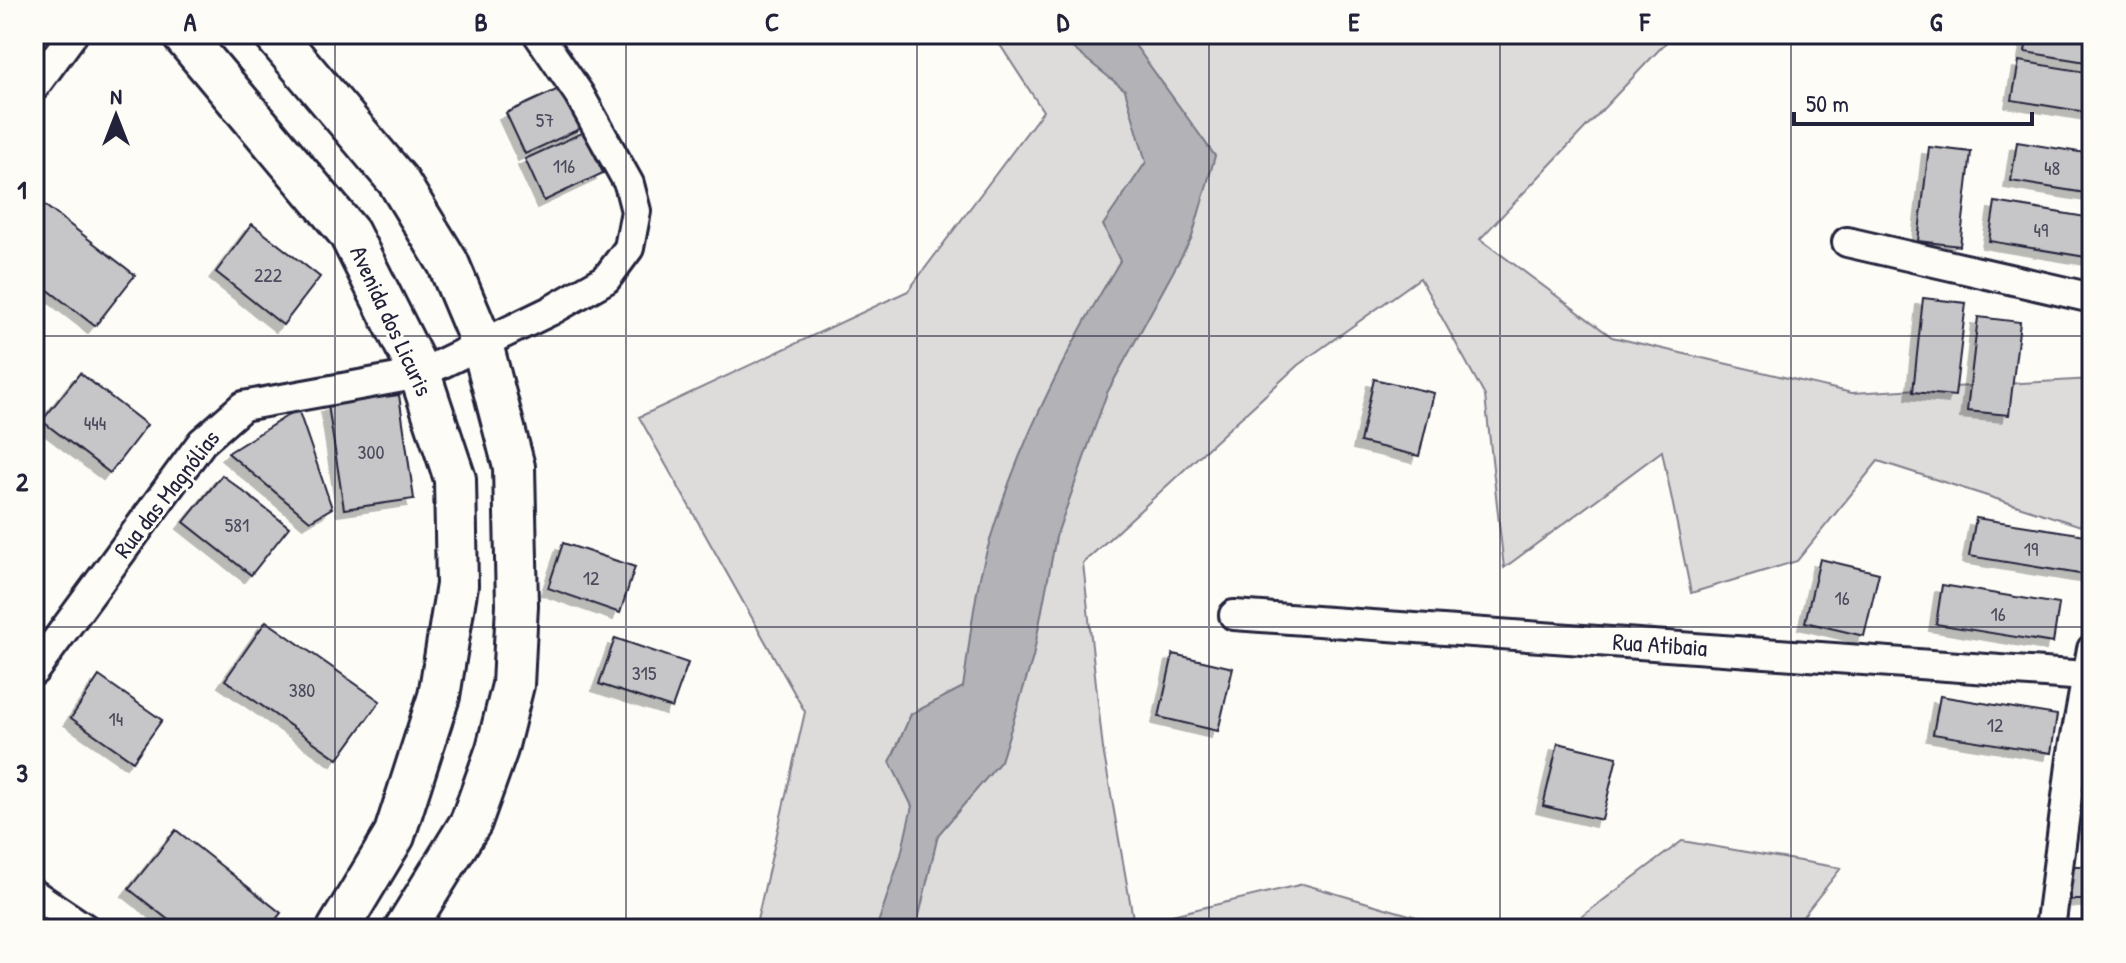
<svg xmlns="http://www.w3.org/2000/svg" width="2126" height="963" font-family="'Patrick Hand',sans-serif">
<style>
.green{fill:#dddcdb;stroke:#807f8b;stroke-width:2}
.water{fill:#b2b2b7;stroke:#787885;stroke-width:2}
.building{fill:#c6c6c8;stroke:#22223b;stroke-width:2;filter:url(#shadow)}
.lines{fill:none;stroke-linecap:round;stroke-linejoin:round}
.street-casing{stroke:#22223b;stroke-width:34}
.secondary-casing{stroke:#22223b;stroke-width:46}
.street{stroke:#fdfcf7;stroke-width:28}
.secondary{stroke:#fdfcf7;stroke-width:40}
.grid{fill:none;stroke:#22223b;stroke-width:2;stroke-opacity:0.55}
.labels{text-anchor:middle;stroke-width:6;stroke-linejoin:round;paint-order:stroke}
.number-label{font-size:20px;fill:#4b4b5e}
.street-label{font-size:24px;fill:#22223b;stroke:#fdfcf7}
.neatline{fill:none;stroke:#22223b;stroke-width:3}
.grid-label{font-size:26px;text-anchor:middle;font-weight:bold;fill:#22223b}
</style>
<defs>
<filter id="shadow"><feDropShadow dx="-7" dy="7" stdDeviation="0" flood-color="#0004"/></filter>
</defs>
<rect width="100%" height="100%" fill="#fdfcf7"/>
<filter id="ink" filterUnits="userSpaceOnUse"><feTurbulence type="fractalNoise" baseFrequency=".0125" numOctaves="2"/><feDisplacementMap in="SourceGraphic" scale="16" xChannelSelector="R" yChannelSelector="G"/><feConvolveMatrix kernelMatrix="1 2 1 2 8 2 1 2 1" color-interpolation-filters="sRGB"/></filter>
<g filter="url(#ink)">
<path class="green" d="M993 34H1674L1480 239 1612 337 1852 393 2092 379V455L2081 526 1878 461 1797 561 1691 593 1662 451 1504 568 1485 396 1420 278 1298 365 1083 563 1103 749 1134 924 1303 884 1423 919 1434 929H755L805 712 639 417 908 291 1043 111Z
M1682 841 1841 868 1793 929H1565Z"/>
<path class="water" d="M1068 34H1127L1215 156 1192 237 1107 393 1056 537 1033 657 1001 761 938 835 916 929H876L901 855 912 806 890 762 911 714 963 687C969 650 972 610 981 573 1008 464 1062 356 1120 261L1103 225 1146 162 1125 90 1071 47Z"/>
<path class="building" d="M2028 34H2092V63L2025 52Z
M2019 61 2092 73V113L2012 100Z
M565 86 584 127 525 154 506 113Z
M584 132 603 173 544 201 525 159Z
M2017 142 2092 154V194L2011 181Z
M1929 147 1971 152 1960 246 1918 241Z
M34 197 135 275 95 326 34 279Z
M1995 202 2092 218V258L1989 241Z
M252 224 320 277 283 325 216 272Z
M1923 298 1966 303 1955 396 1913 392Z
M1978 317 2020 322 2009 415 1967 411Z
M80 373 147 425 110 473 42 421Z
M1374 379 1434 393 1419 456 1360 442Z
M399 395 414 499 344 509 328 405Z
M298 409 332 508 310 521 228 453Z
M222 475 289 527 251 575 184 522Z
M1976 518 2092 536 2086 575 1969 556Z
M563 543 635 567 620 613 548 588Z
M1820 559 1879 573 1864 636 1805 622Z
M1942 585 2059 604 2053 643 1936 624Z
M266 621 380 701 338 759 225 680Z
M615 638 688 663 672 708 599 684Z
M1173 654 1233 668 1218 731 1159 717Z
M99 676 162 720 133 761 71 718Z
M1940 696 2057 715 2051 753 1933 734Z
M1558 743 1617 757 1602 820 1543 806Z
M176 830 281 913 268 929H180L129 889Z
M2071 866H2092V900H2071Z"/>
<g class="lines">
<defs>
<path id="street" d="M34 87 73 34
M1847 242 2092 298
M1234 615 2086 676
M34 671 202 442 243 406 420 374 550 311 606 279 629 248 636 211 629 184 579 94 538 34
M34 894 86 929
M2050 929 2072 758 2092 649"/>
<path id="secondary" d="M182 34 349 233 420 374 455 479 457 585 439 696 394 836 338 929
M274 34 398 181 448 263 482 344 514 467 517 605 513 685 497 749 471 822 405 929"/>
</defs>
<use href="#street" class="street-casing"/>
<use href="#secondary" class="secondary-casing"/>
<use href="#street" class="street"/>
<use href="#secondary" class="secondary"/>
</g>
</g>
<path class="grid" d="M335 34V929M626 34V929M917 34V929M1209 34V929M1500 34V929M1791 34V929M34 336H2092M34 627H2092"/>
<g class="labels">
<g class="number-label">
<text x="545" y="127">57</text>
<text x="564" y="173">116</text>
<text x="2052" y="175">48</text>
<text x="2041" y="237">49</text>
<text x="268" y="282">222</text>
<text x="95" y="430">444</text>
<text x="371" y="459">300</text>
<text x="237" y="532">581</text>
<text x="2031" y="556">19</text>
<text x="591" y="585">12</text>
<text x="1842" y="605">16</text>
<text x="1998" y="621">16</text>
<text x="644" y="680">315</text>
<text x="302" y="697">380</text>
<text x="116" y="726">14</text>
<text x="1995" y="732">12</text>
</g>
<g class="street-label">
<text transform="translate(391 321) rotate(65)" y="8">Avenida dos Licuris</text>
<text transform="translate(167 494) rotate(-52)" y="8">Rua das Magnólias</text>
<text transform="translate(1660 645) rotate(4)" y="8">Rua Atibaia</text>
</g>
</g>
<rect width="2126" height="963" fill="none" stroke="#fdfcf7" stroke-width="88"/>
<g transform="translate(116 116)" stroke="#fdfcf7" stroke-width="6" paint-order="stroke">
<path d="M0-6L14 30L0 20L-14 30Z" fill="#22223b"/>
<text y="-12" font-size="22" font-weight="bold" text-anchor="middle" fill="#22223b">N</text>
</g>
<path d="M1794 112v12h238v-12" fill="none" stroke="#22223b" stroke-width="4"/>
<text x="1806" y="112" font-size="24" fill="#22223b" stroke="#fdfcf7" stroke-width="6" paint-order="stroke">50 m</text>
<rect x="44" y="44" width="2038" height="875" class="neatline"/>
<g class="grid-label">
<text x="190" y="31">A</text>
<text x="481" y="31">B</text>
<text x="772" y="31">C</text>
<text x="1063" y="31">D</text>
<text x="1354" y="31">E</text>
<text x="1645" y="31">F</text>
<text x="1936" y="31">G</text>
<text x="22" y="199">1</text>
<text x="22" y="491">2</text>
<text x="22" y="782">3</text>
</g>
</svg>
